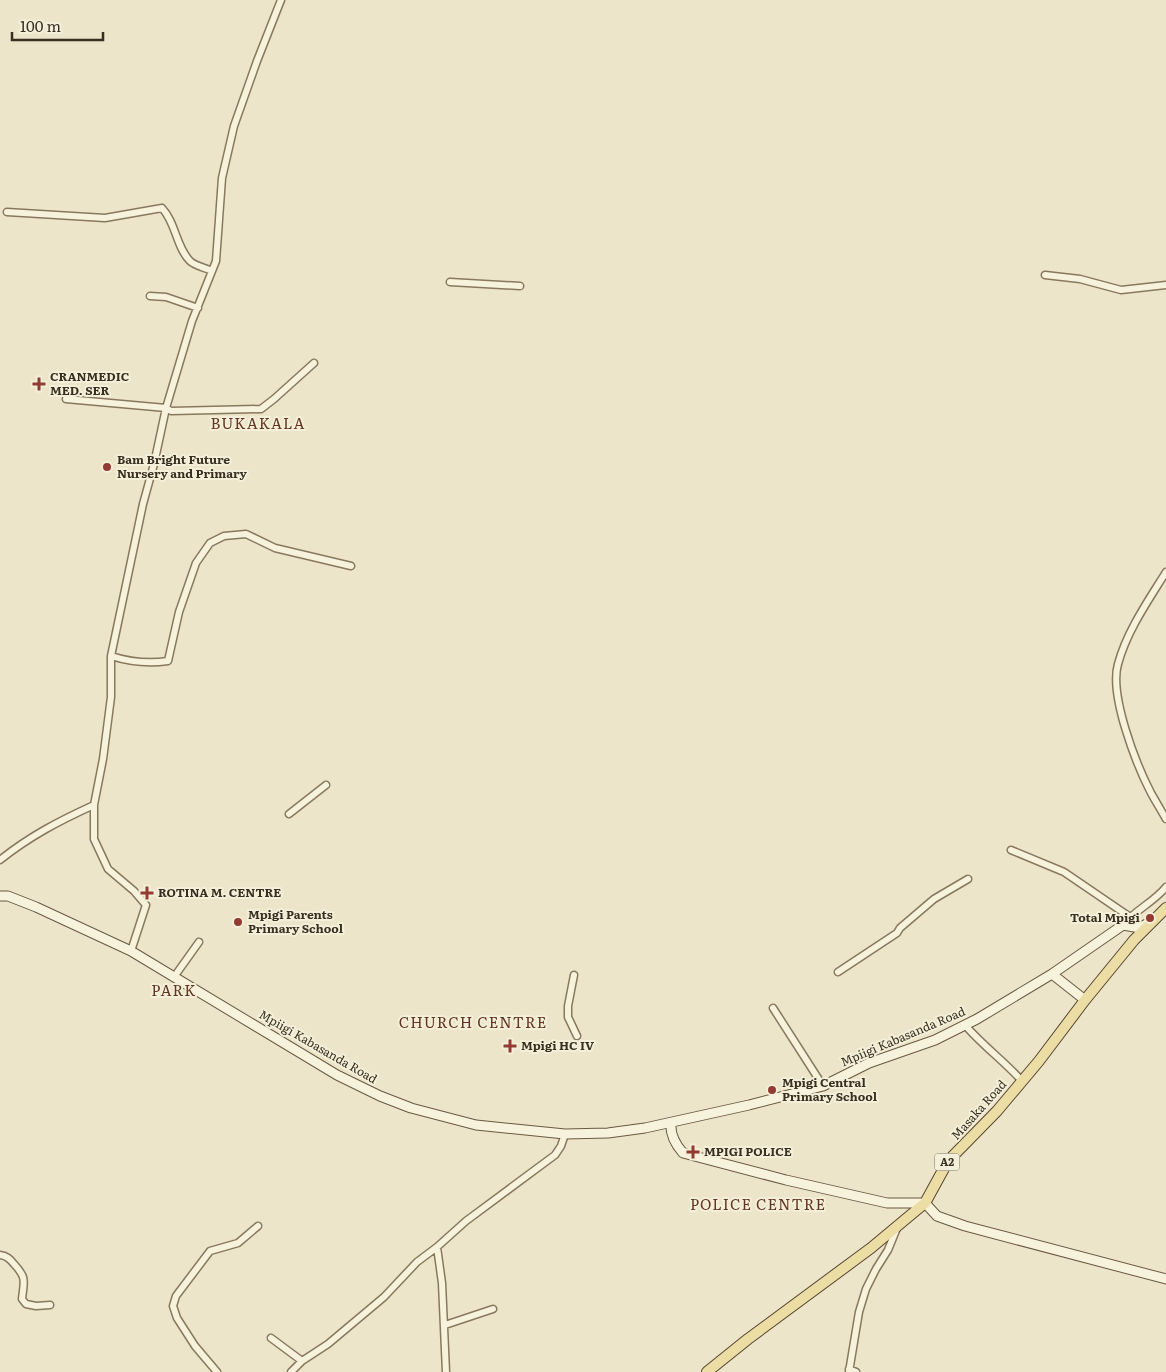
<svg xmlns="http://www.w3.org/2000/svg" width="1166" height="1372" font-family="Literata,serif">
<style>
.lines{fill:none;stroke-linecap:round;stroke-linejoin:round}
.street-casing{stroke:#88785e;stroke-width:9}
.secondary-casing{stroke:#6a5941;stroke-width:11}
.primary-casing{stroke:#564632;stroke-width:12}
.street{stroke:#f7f2dc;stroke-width:6}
.secondary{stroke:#f7f2dc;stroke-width:9}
.primary{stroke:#ecdda4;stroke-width:10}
.poi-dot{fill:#933a32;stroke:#f4efd8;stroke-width:2}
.labels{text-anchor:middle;stroke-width:4;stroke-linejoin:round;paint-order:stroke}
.shield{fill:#f4efd8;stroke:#716958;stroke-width:1}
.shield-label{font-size:11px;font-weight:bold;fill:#392f21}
.poi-label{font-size:12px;font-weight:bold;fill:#392f21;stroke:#f4efd8;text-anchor:start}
.street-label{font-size:12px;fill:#392f21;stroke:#f4efd8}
.quarter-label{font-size:15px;letter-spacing:1px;fill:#633623;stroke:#f4efd8}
</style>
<rect width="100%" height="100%" fill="#ece5c9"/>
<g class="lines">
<defs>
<path id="street" d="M7 212 105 218 162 208C176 223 176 247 190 261 195 266 206 268 212 271
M1045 275 1080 279 1121 290 1166 285
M450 282 520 286
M150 296 166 297 198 308
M66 399 166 408 171 411 261 409 274 399 314 363
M1166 572C1148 601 1127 631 1118 664 1109 695 1136 764 1151 793 1156 802 1161 810 1166 819
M111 656C130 662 148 664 168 661L179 612 196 563 210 543 224 536 246 534 275 548 351 566
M289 814 326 785
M1011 850 1064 872 1130 917
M0 860C30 836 59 821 94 805
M1123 925C1135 910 1154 902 1166 887
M131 951 146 905 134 891 108 869 94 839V805L103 759 111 697V656L143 504 154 464 166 408 192 321 216 261 222 178 234 126 257 61 281 0
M838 972 897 933 900 928 934 899 968 879
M574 975 568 1006V1017L577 1036
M174 977 199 942
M773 1008 823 1086
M965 1025C982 1045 1004 1061 1022 1081
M437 1247 442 1283 446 1372
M0 1255C7 1256 10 1259 14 1264 27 1278 24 1281 22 1299L26 1304 36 1306 50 1305
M445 1325 493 1309
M271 1338 302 1361
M849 1369 856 1372
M217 1372 195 1346 177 1318 173 1306 176 1296 210 1251 238 1243 258 1226
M291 1372 302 1361 328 1344 384 1297 417 1262 437 1247 466 1221 555 1155 561 1146 565 1134
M849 1372 859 1312 866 1289 876 1269 888 1250 897 1228"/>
<path id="secondary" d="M0 896H8L36 907 131 951 337 1075 380 1096 411 1108 476 1125 565 1134 608 1133 645 1128 749 1105 823 1086 869 1063 935 1040 977 1019 1052 974 1123 925 1140 928 1148 923
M1052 974 1085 1000
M671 1123C670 1134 676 1145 683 1153L786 1180 887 1203H925L937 1216 965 1226 1166 1279"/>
<path id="primary" d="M707 1372 748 1339 871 1248 925 1203 948 1161 997 1111 1039 1061 1085 1000 1134 940 1166 908"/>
</defs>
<use href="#street" class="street-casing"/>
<use href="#secondary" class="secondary-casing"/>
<use href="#primary" class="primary-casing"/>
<use href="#street" class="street"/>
<use href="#secondary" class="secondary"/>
<use href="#primary" class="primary"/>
</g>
<g class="poi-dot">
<path d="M36.5 376.5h5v5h5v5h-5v5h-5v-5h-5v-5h5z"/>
<circle cx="107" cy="467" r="5"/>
<path d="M144.5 885.5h5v5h5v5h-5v5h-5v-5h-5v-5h5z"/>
<circle cx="1150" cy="918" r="5"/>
<circle cx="238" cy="922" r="5"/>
<path d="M507.5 1038.5h5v5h5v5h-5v5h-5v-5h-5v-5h5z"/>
<circle cx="772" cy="1090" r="5"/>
<path d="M690.5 1144.5h5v5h5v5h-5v5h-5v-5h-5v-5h5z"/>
</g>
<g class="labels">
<rect class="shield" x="934.5" y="1153.5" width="25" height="17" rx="4"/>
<g class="shield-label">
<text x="947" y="1166">A2</text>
</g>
<g class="poi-label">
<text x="50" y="381">CRANMEDIC<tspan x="50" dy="14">MED. SER</tspan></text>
<text x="117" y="464">Bam Bright Future<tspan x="117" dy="14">Nursery and Primary</tspan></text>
<text x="158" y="897">ROTINA M. CENTRE</text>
<text x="248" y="919">Mpigi Parents<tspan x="248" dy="14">Primary School</tspan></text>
<text x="1140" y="922" text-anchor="end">Total Mpigi</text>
<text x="521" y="1050">Mpigi HC IV</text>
<text x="782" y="1087">Mpigi Central<tspan x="782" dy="14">Primary School</tspan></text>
<text x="704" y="1156">MPIGI POLICE</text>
</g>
<g class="street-label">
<text transform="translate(903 1037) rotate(-23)" y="4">Mpiigi Kabasanda Road</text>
<text transform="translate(318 1047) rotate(30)" y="4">Mpiigi Kabasanda Road</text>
<text transform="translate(979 1110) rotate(-48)" y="4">Masaka Road</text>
</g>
<g class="quarter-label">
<text x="258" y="429">BUKAKALA</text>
<text x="174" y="996">PARK</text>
<text x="473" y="1028">CHURCH CENTRE</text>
<text x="758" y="1210">POLICE CENTRE</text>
</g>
</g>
<path d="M12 32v8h91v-8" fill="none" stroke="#392f21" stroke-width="2.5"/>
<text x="20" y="32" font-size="15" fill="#392f21" stroke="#f4efd8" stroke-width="4" paint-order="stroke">100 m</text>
</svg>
